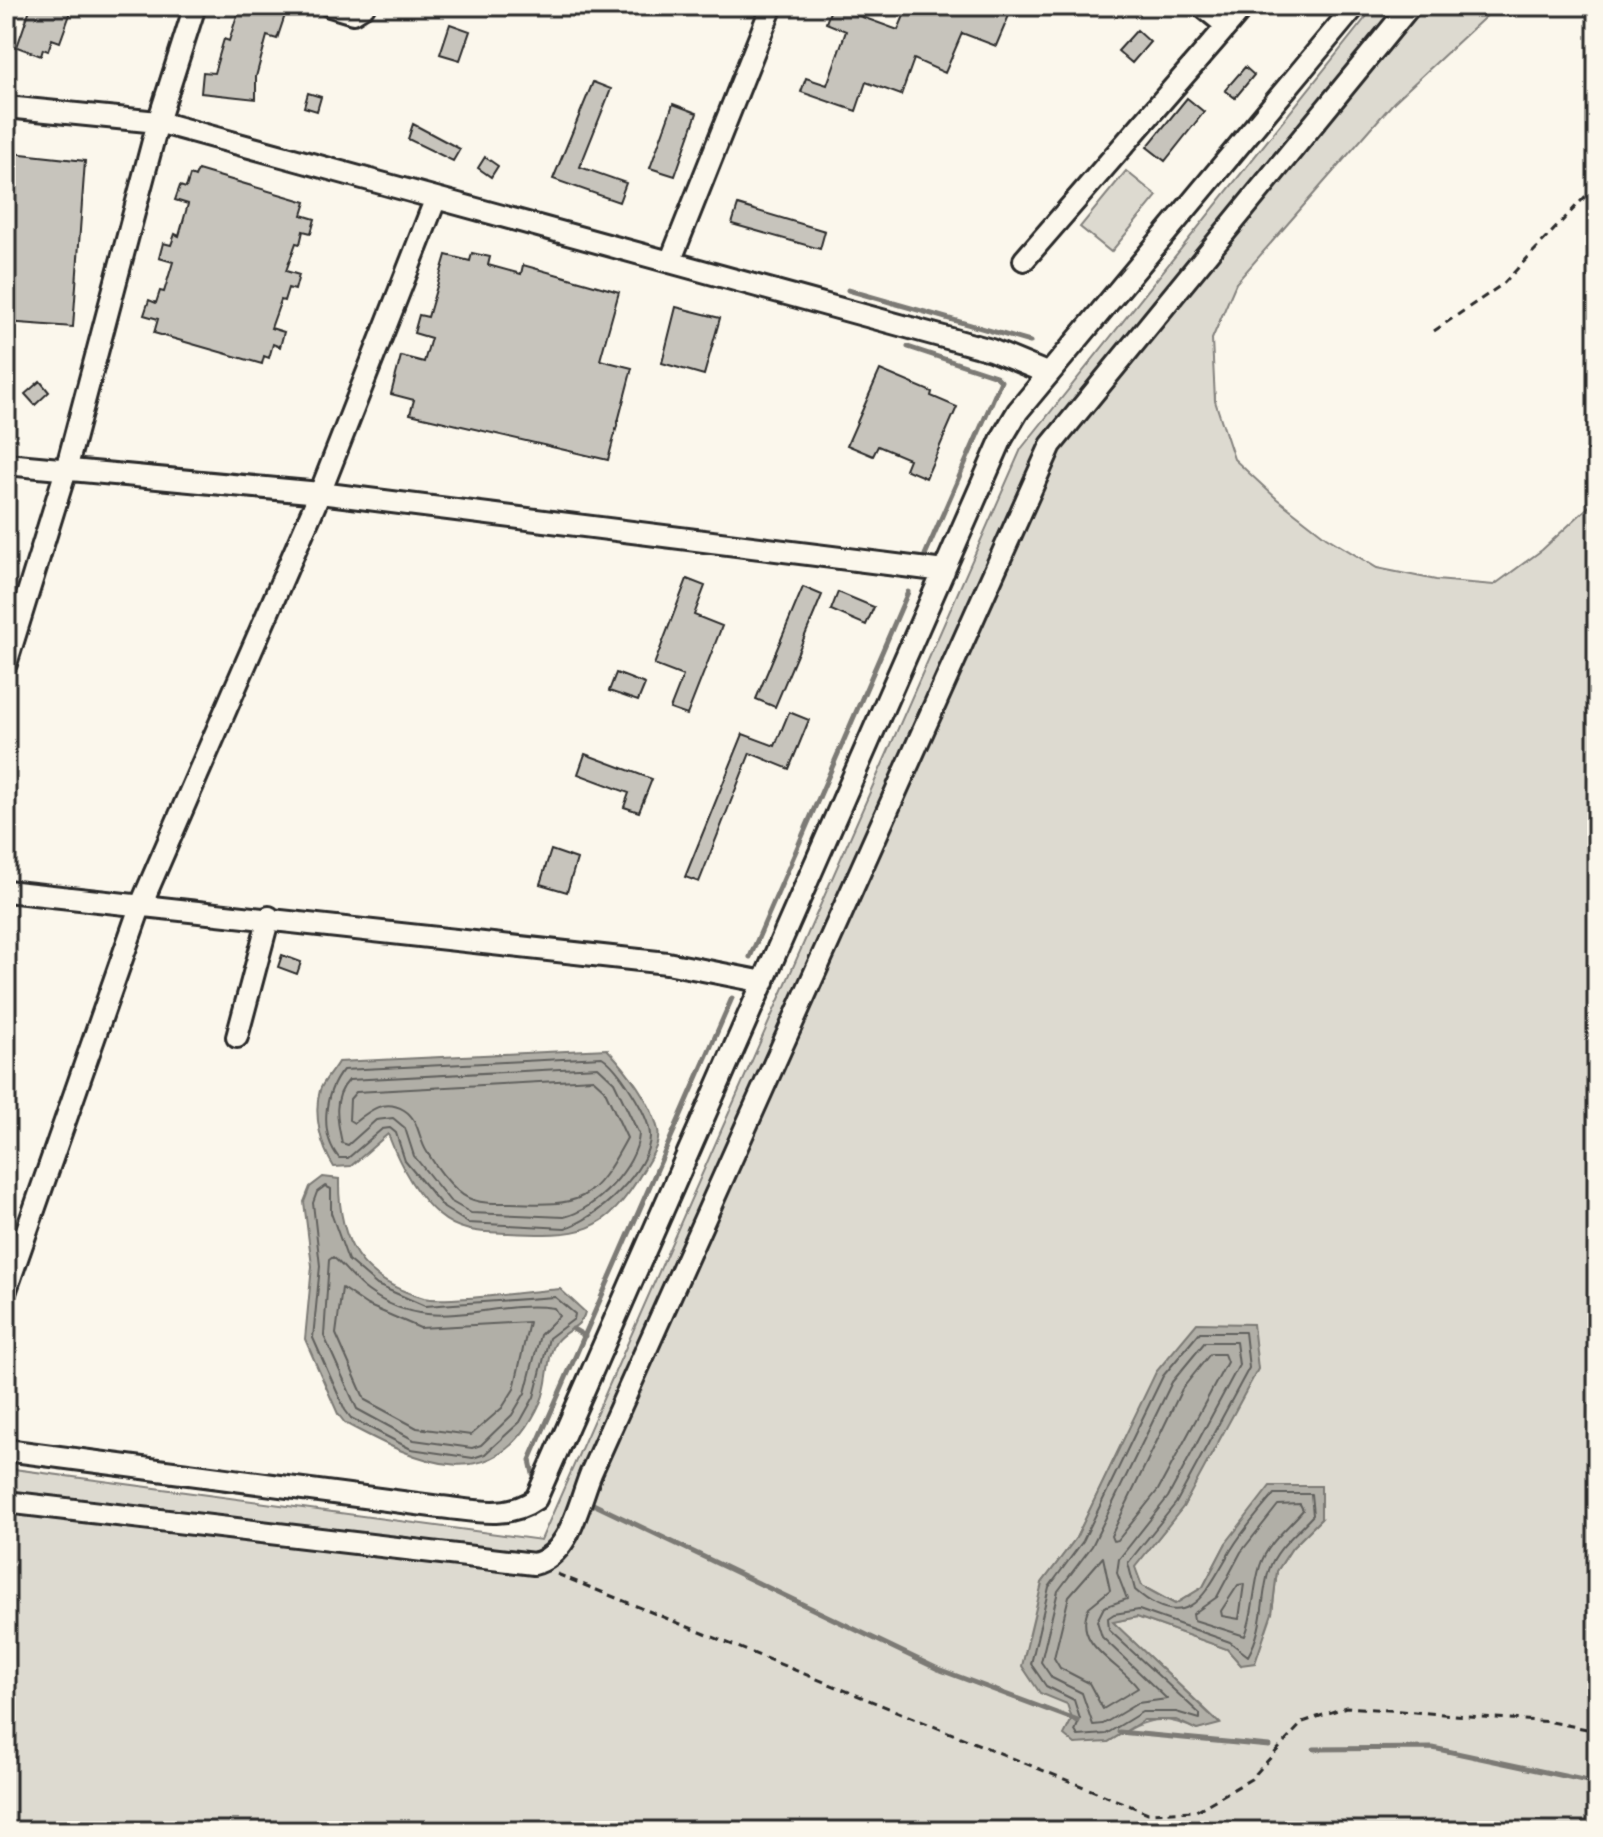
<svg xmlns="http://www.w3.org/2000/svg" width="1603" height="1837" font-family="'Gochi Hand',sans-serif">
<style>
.green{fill:#dddad0;stroke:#84827e;stroke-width:2;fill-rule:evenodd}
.water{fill:#b1afa7;stroke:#7b7a75;stroke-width:2}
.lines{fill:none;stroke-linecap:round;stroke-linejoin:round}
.shore{stroke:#61605d;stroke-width:2}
.stream{stroke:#7b7a75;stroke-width:5}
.building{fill:#c7c4bc;stroke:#2b2b2b;stroke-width:2}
.minor-casing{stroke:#2b2b2b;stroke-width:26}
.path{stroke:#2b2b2b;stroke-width:3;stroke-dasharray:8 6;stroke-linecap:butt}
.minor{stroke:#fbf7ec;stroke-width:20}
</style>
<rect width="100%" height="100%" fill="#fbf7ec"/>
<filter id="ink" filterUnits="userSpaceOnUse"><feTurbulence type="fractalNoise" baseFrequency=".0125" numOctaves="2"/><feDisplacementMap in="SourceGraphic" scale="16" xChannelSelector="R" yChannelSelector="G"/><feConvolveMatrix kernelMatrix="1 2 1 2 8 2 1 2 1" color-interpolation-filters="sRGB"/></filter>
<g filter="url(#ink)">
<path class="green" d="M1375 6H1497L1394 102 1236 283 1212 339 1215 401 1234 459 1277 499 1326 537 1377 568 1436 580 1494 585 1542 550 1597 499V1831H6V1468L541 1540 1021 449ZM1232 1411 1183 1507 1134 1567 1142 1586 1175 1604 1203 1587 1226 1543 1321 1519 1292 1548 1277 1571 1272 1613 1241 1665 1227 1649 1137 1617 1112 1622 1220 1723 1197 1730C1158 1711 1142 1721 1108 1742L1072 1719 1042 1583 1076 1538 1126 1435Z
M1126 171 1157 196 1111 252 1080 227Z"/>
<path class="water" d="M607 1049C626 1069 652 1102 658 1130 661 1144 650 1158 644 1169 605 1237 579 1236 508 1233 482 1232 460 1233 439 1215 414 1194 399 1163 388 1134L351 1166 334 1167C321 1147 313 1115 320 1090 323 1081 333 1071 338 1062Z
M323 1177 339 1179C338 1241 360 1280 424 1298 444 1303 533 1291 560 1289L585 1312C581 1329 565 1329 556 1342 546 1358 549 1384 541 1401 496 1502 418 1462 345 1423L338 1414 305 1339 312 1266 304 1202 310 1187Z
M1197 1323 1253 1324 1258 1369 1183 1507 1135 1567 1142 1586 1175 1604 1203 1587 1226 1543 1270 1486H1321V1519L1292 1548 1277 1571 1272 1613 1255 1663 1241 1665 1227 1649 1137 1617 1113 1622 1220 1724 1197 1730 1176 1720H1144L1108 1742 1075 1744 1064 1735 1072 1719 1067 1704 1040 1693 1022 1666 1042 1583 1076 1538 1156 1372Z"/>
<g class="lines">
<path class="shore" d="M602 1057C618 1067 649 1115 650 1135 651 1169 596 1220 565 1228L468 1223 444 1208 405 1161 396 1133 390 1128 382 1129 348 1158H339C319 1133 324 1093 343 1070Z
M598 1067 614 1082 639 1134C637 1167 595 1210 564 1217L471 1213 450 1201 414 1156 405 1128 393 1118 376 1120 348 1145 342 1143C337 1120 332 1098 349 1080Z
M593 1079 604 1089 627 1138C592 1203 582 1206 511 1203 492 1203 473 1205 458 1191 447 1181 435 1165 427 1152 418 1139 420 1120 404 1110 384 1098 369 1111 354 1123L349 1120 350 1099 356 1092Z
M325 1186 331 1189V1213L348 1260 377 1285 425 1306 555 1297 575 1314 574 1319 549 1338 534 1397 520 1422 485 1454 473 1458 411 1449 351 1418 345 1410 313 1338 320 1266 313 1203 317 1192Z
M333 1257C344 1266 354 1281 368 1291 432 1338 487 1299 554 1308L559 1316 540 1335 525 1393 512 1415 481 1445 472 1448 414 1440 357 1409 324 1336 329 1260Z
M342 1288 367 1305 420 1328 529 1322 514 1389 502 1408 471 1435 417 1428 365 1400 336 1334Z
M1200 1332H1245L1249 1368 1176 1503 1128 1563 1135 1590C1189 1637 1206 1592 1231 1550 1243 1530 1259 1512 1274 1494H1311L1313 1515C1298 1532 1276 1548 1269 1570 1260 1600 1265 1626 1248 1656L1230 1642 1139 1610 1114 1614 1108 1618 1109 1630 1200 1714V1719L1176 1712H1142L1106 1734 1078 1736 1075 1731 1080 1719 1074 1700 1046 1686 1031 1664 1049 1587 1083 1541 1163 1376Z
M1205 1342H1236L1239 1365 1168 1497 1119 1559 1117 1573 1127 1599 1104 1607 1097 1621 1102 1637 1167 1699 1138 1703 1103 1724 1093 1725 1082 1693 1052 1678 1041 1662 1058 1591 1092 1546 1172 1382Z
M1210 1354H1224L1227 1362 1158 1490 1118 1540 1113 1541 1111 1536 1182 1389Z
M1278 1505 1300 1504 1303 1510C1288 1528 1267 1543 1260 1566 1253 1589 1254 1613 1245 1636L1194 1620 1193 1614 1217 1597 1241 1552Z
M1103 1557 1110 1590 1089 1607C1071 1645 1120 1663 1138 1688L1103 1709 1089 1683 1060 1668 1054 1658 1069 1596Z
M1244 1584 1239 1619 1222 1616 1221 1611 1238 1585Z"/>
<path class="stream" d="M848 290 1030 342
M908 347 996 376 1001 381 925 555
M750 957 908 592
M573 1329 585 1336
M533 1474 530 1460 732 998
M591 1503 938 1669 1078 1721
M1119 1732 1269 1746
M1314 1749 1433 1748 1597 1783"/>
</g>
<path class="building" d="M31 6H73L60 42 52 39 48 51 43 49 41 56 17 47Z
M240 6H288L277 39 267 36 256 77V99L201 93 203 72 214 73 224 39 229 41Z
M832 6 898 30 908 6H1013L996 46 962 33 945 73 914 59 901 95 866 82 856 111 801 92 806 78 827 85 846 31 826 23Z
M450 24 470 31 460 60 440 54Z
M1137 30 1150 42 1132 63 1118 51Z
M1245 67 1254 75 1235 98 1225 90Z
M593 82 611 89 580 167 626 183 619 202 553 179Z
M308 93 321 97 317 111 304 107Z
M1187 98 1204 112 1165 161 1147 147Z
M673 104 697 113 675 176 650 168Z
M413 124 460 149 453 161 408 139Z
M12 153 85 161 73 327 6 322V197H9Z
M485 157 498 166 491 177 478 168Z
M198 170 306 202 302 215 315 219 311 233 303 231 300 244 296 243 286 271 299 275 295 290 288 288 284 301 281 300 271 328 284 332 280 347 273 344 269 358 264 356 262 364 154 333 158 319 144 315 149 300 156 303 160 291 164 292 173 262 159 258 163 243 171 245 175 234 179 236 188 204 175 200 180 186 186 188 190 175 195 177Z
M738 205 825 231 820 249 732 224Z
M472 253 490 257 488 265 521 274 523 265 619 292 600 360 632 368 608 460 410 414 414 400 391 394 401 356 424 362 431 338 414 333 419 315 428 317 446 255 470 261Z
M676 307 720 318 704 375 662 363Z
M880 370 932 392 931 396 957 407 926 478 905 469 909 459 878 446 873 456 847 445Z
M40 381 49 392 35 405 25 394Z
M687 579 705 586 694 615 722 626 687 715 670 709 683 676 654 665Z
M803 587 822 595 775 707 756 699Z
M838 592 874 607 866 625 831 610Z
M616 673 645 684 638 701 609 691Z
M789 712 809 720 789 769 750 753 699 882 685 877 743 734 775 746Z
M585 754 652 779 639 812 624 807 629 793 578 774Z
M551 850 577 859 567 892 540 884Z
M282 955 301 962 297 974 278 967Z"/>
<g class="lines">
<defs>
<path id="minor" d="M330 6 353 13 364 6
M1227 26 1244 6
M6 107 158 122 436 198 320 493 140 907 6 1290
M436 198 991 350 1049 374
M1024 260 1227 26 1202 6
M670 262 772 6
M6 464 320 493 944 571
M6 664 66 470 158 122 195 6
M6 891 667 963 764 982
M237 1037 269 917
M6 1450 440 1507C473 1510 507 1520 536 1499L1002 438 1018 411 1355 6
M6 1502 534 1564C570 1555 578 1505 591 1473L1051 445 1410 6"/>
</defs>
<use href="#minor" class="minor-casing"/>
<path class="path" d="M1434 331 1503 284 1597 184
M557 1574 1148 1813 1196 1811 1251 1779 1303 1722 1346 1707 1551 1722 1597 1731"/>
<use href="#minor" class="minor"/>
</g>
</g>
<rect width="1603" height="1837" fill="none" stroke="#fbf7ec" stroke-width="32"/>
<rect x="16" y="16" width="1571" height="1805" fill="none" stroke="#2b2b2b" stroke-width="3" filter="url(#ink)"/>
</svg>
